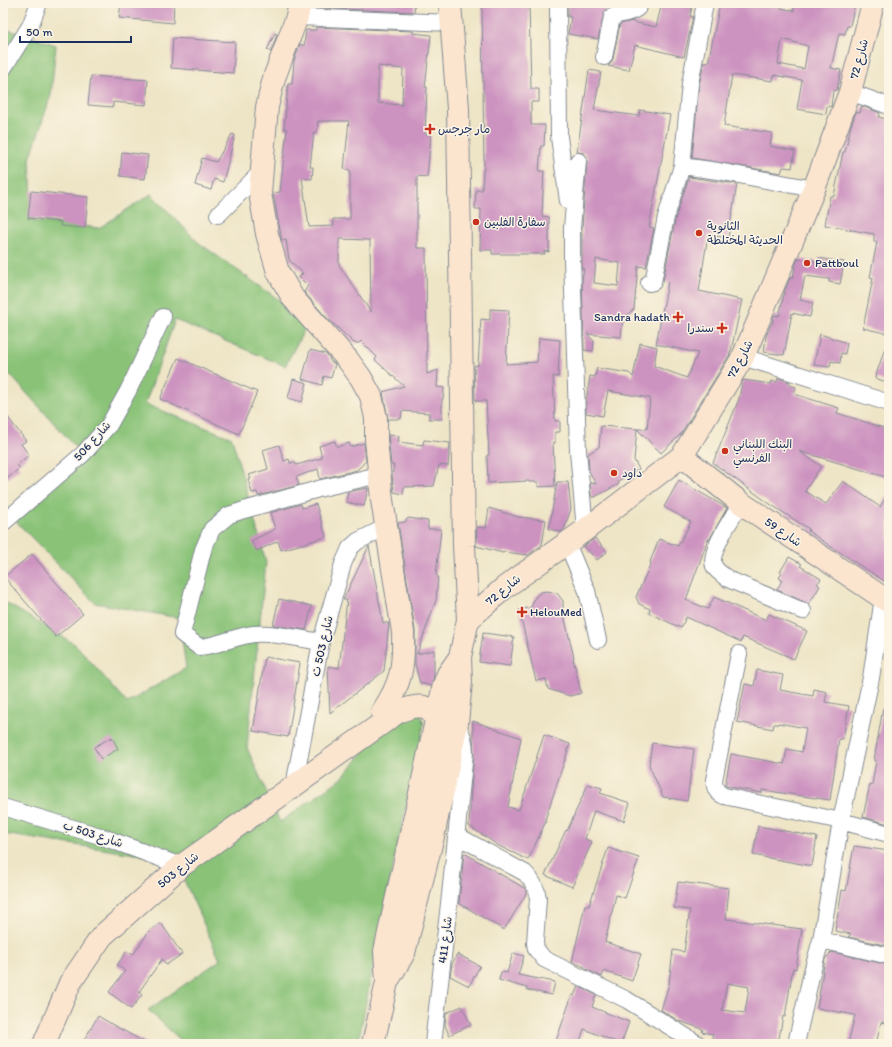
<svg xmlns="http://www.w3.org/2000/svg" width="892" height="1047" font-family="Itim,'Playpen Sans Arabic',sans-serif">
<style>
.green{fill:#8ac378;stroke:#52796b}
.building{fill:#cc92c0;fill-rule:evenodd}
.lines{fill:none;stroke-linecap:round;stroke-linejoin:round}
.street-casing{stroke:#848a92;stroke-width:18}
.secondary-casing{stroke:#848a92;stroke-width:24}
.street{stroke:#fff;stroke-width:16}
.secondary{stroke:#fbe5cf;stroke-width:22}
.poi-dot{fill:#c8321e;stroke:#fcf5e5;stroke-width:1.5}
.labels{text-anchor:middle;stroke-width:3;stroke-linejoin:round;paint-order:stroke}
.street-label{font-size:12px;fill:#1b2f5e;stroke:#fcf5e5}
.poi-label{font-size:12px;fill:#1b2f5e;stroke:#fcf5e5;text-anchor:start}
</style>
<rect width="100%" height="100%" fill="#fcf5e5"/>
<filter id="ink" filterUnits="userSpaceOnUse"><feTurbulence type="fractalNoise" baseFrequency=".025" numOctaves="2"/><feDisplacementMap in="SourceGraphic" scale="8" xChannelSelector="R" yChannelSelector="G"/><feConvolveMatrix kernelMatrix="1 2 1 2 8 2 1 2 1" color-interpolation-filters="sRGB"/></filter>
<filter id="wash" filterUnits="userSpaceOnUse"><feTurbulence type="fractalNoise" baseFrequency=".012" numOctaves="4" result="noise"/><feDisplacementMap in="SourceGraphic" scale="16" xChannelSelector="R" yChannelSelector="G"/><feGaussianBlur stdDeviation="0.9" result="paint"/><feColorMatrix in="noise" values="0 0 0 0 0 0 0 0 0 0 0 0 0 0 0 0 0 1.4 0 .05"/><feComposite in="paint" operator="in"/></filter>
<g filter="url(#wash)">
<rect width="100%" height="100%" fill="#eee5c6"/>
<path class="green" d="M3 28 56 45 51 95 30 159 33 221 99 228 151 194 199 243 309 321 285 366 175 320 145 404 232 438 266 562 247 748 280 822 342 778 377 736 388 726 420 713 424 724 390 880 358 1044H306L273 1039 271 1044H185L148 1010 220 960 175 860 3 834V601L76 645 127 703 186 668 179 618 95 603 7 512 81 453 3 367Z"/>
<g id="blocks">
<path class="building" d="M121 3H174L173 23 119 18Z
M321 3H415L414 12 320 8Z
M482 3H529L531 89H539V102H531V125H545L544 146H541L539 171H544L542 216 549 217V252L544 251 545 254H492V250H480L481 209H475L476 190H482L483 170H484Z
M574 3H584L606 7 607 3H627L609 8 605 11 598 39 568 34 571 17H568V5L574 6Z
M662 3H693L690 16 693 17 684 57 635 45 629 70 608 66 611 63 613 59 620 24 633 21V22L656 27Z
M720 3H760L794 11V3H855L850 26H847L845 34 839 33 831 68 841 70 837 90 833 91 831 107 827 106 826 114 797 109 802 80 774 75 773 81 732 75 724 126 772 133 770 146 795 151 792 168 783 167 781 173 692 158 699 85 704 62 708 63ZM782 39 808 46 804 69 778 64Z
M316 27 413 31V33L431 35 425 87H427L425 134 431 135 427 177 417 176V248H426L427 374 438 370 437 387 444 388 443 399H442V419H429V413L402 411 401 419H388L383 392 404 386 375 360 377 357 361 341 359 343H354L324 315 304 292 308 286 299 277 303 273 289 260 286 240 282 241 273 193 280 192 287 129H284L288 84H292L294 61 300 44 304 46 306 30H316ZM378 66 403 69 402 105 378 103ZM318 121H349L344 169 350 170V219H333L334 226 309 227 302 178 312 179 313 167H310L314 132H317ZM339 239 370 240 371 312 339 265Z
M275 33 277 34 271 52 267 50Z
M173 38 235 42 233 73 171 68Z
M589 70 601 72 594 110 639 116 640 110 670 115 649 227 654 228 646 267 638 266 634 309 623 319 621 337 587 334 594 341 593 351 584 350 582 279 584 269H582V228L587 161V157L584 153 577 152ZM596 259 620 263 618 286 594 283Z
M91 76 148 80 146 105 113 102V107L88 105Z
M862 106 880 113 879 117 889 120V334L863 328 873 278 870 277 877 242H874V234L825 225 830 196H834L843 152H845L851 126 856 112 860 113Z
M232 134 235 135 223 182 214 179 211 190 195 185 202 158 216 162Z
M122 152 148 155 145 179 120 176Z
M689 177 737 184 728 238 708 235 699 291 742 300 731 351 729 356 680 435 661 453 637 429H647L650 398 608 391 603 416 586 413V402L590 376 595 377 597 368 629 373 633 377 640 343 657 347 654 366 687 378 698 353 656 344 668 282 663 281 676 216Z
M31 191 88 197 85 228 60 226 61 222 28 218Z
M819 258 844 262 840 284 829 282V279L805 276 800 300 813 303 810 317 792 313 784 355 764 352 766 336 771 324H772L774 315 779 316 785 290 790 278H793L795 266 798 259 819 262Z
M490 309 509 310 506 364 537 362 539 338 560 340 558 377 553 376 555 421H560V432H555V443H553L555 486 538 487V482H529V481L488 483 487 455H489L486 401H475L474 366 478 365 481 319 490 320Z
M820 334 847 343 845 354 841 353 840 363 831 361 830 367 814 365Z
M887 342H889V383L875 378Z
M310 350 326 354 330 359V361L335 364 331 378 324 376 322 385 302 379Z
M178 358 257 392 239 434 160 399Z
M778 378 790 382 789 385 796 387 794 394 839 408 837 413 884 428 883 431 889 432V478L799 451 821 466 805 491 826 504 843 481 880 507 889 492V584L842 554 808 531 809 529 770 504 713 463 739 399 742 383 743 380 771 384 772 381 777 382Z
M293 379 307 383 302 402 288 398Z
M3 411 26 441 21 444 29 455 17 465 20 468 3 482Z
M601 426 637 429 634 460 639 469 618 481 619 484 593 498 591 495 590 483 596 484 589 471 588 454 599 447Z
M388 435 399 436 398 442 423 445 424 440 450 443 448 466 439 465 434 486 404 487 403 494 394 492 392 475 394 465H391Z
M335 441 337 447 349 443 350 447 364 443 366 461 357 470 320 479 318 469 296 477 299 485 258 496 257 492 252 493 248 479H251L249 475 268 469 263 450 279 445 284 461 289 459 290 463 295 462 296 465 322 458 319 446Z
M679 480 727 508 709 540 708 539 686 600 708 609 714 597 766 620 769 614 807 631 794 659 743 637 741 642 686 617 681 628 649 613 650 609 639 604 636 597 651 563 650 562 659 539 678 546 691 522 664 507Z
M557 482H568L571 509 564 529 561 532 549 529Z
M367 488H368L364 506 346 502 348 492Z
M301 504 302 508 316 504 326 537 281 550 278 541 257 551 251 541 275 529 270 513Z
M489 508 518 517 546 520 542 545 528 555 504 552 503 553 476 546 477 527 486 528Z
M408 518 428 521V529H441L436 575 438 576 436 600 417 654 434 650V676L431 686 420 683 415 664V630L398 523 405 522Z
M595 538 607 552 597 560 584 546Z
M369 546 383 623H389L384 671 330 713 328 666 339 668 347 600H343Z
M32 554 83 614 56 637 4 577Z
M789 557 802 564 800 566 821 579 817 584 820 586 809 604 777 590 782 580 779 578 782 573 780 572Z
M547 591 557 593 563 601V611L574 658H573L581 693 570 696 548 689 546 679 536 681 519 610 531 607 536 596 541 592Z
M279 599 312 606 306 630 273 625Z
M483 633 514 637 510 666 479 662Z
M265 657 300 663 288 737 253 731Z
M757 670 783 675 780 690 813 696 814 689 827 692 825 702 849 706 843 739H839L830 800 762 790V793L725 786 731 754 784 764 787 749 802 752 806 728 778 723V724H774L773 729 737 722 745 684 754 686Z
M883 708 889 709V824L863 817 870 784 872 785 876 760H874Z
M473 721 521 738 508 807 519 810 544 735 570 744 545 820 546 821 528 860 499 846 469 826 471 790 474 754 473 737Z
M112 737 118 749 101 759 94 747Z
M652 743 694 749 687 801 663 797 649 765Z
M588 784 602 788 600 793 630 803 624 821 594 811 585 839 592 842 572 887 545 875 566 830 567 831Z
M758 826 817 837 812 866 753 855Z
M854 846 889 851V946L848 937 851 934 835 931 842 890 846 891Z
M608 848 639 858 625 898 616 895 605 942 641 954 632 981 604 971 602 977 584 968 585 967 572 962 585 905 589 906Z
M464 853 526 889V894L504 930 459 903Z
M678 882 729 888 726 919 802 929 796 969 793 968 785 1017 783 1016 778 1044H729L711 1040 713 1034 702 1032 703 1029 679 1021 661 1010 669 984 673 950 684 952 690 910 674 908ZM727 983 749 987 745 1013 722 1010Z
M161 923 182 954 166 965 162 959 139 992 142 995 131 1009 109 992 125 971 117 965 127 951 133 955 149 931Z
M832 952 889 965V1024L881 1022 876 1044H848L855 1015 817 1008 825 959Z
M513 953 524 956 518 975 555 982 552 995 527 990V988L499 980 501 972 507 973Z
M457 954 480 966 469 986 450 976 452 964Z
M578 986 596 995 592 1007 629 1022 621 1044 584 1029 579 1044H555L572 995 574 996Z
M462 1006 471 1025 449 1035 445 1025 446 1013Z
M98 1016 115 1026 148 1044H92L84 1040Z"/>
</g>
</g>
<g filter="url(#ink)">
<use href="#blocks" fill-opacity="0" stroke="#848a92" stroke-width="1"/>
<g class="lines">
<defs>
<path id="street" d="M558 3 559 137 568 201
M297 17 452 23
M604 57 612 17C621 13 639 13 640 3
M3 69 30 26 39 3
M850 92 889 106
M578 161 572 228V258L578 451 585 530
M682 166 718 171 814 189
M218 215 261 172
M649 283 653 282 666 217 682 166 690 84 705 3
M743 357 889 403
M741 503C733 517 708 552 714 566 717 572 723 575 728 579L803 611
M3 523 83 454 109 425 128 391 163 317
M567 543 587 591 598 640
M321 642C301 639 273 632 254 634 235 636 218 646 199 647L182 634 203 550 212 529 229 515 244 510 322 488 379 475
M739 654 714 780C715 789 716 792 724 796L841 821 889 834
M294 786 321 642 343 564 350 548 358 541 386 527
M3 807 100 836 181 866
M456 835 525 873C533 881 537 888 538 898L535 943 536 949 544 959 627 1000 698 1044
M821 940 889 956
M433 1044 450 895 465 753C465 741 462 734 457 723
M796 1044 812 972 821 940 841 821 871 678 883 598"/>
<path id="secondary" d="M300 3 297 17 274 78 267 107 260 193 267 234 278 272 293 298 348 360 361 378 371 396 376 418V440L382 500 403 632C404 666 402 683 382 712
M682 456 741 503 889 602
M468 620 504 588 585 530 682 456 743 357 814 189 850 92 873 3
M387 982 385 951 444 685 448 674 460 657
M44 1044 70 983 102 936 181 866 398 712C414 705 430 701 436 722
M373 1044 387 982 404 953 434 832 457 723 461 682 460 657 468 620 464 546 458 109 450 3"/>
</defs>
<use href="#street" class="street-casing"/>
<use href="#secondary" class="secondary-casing"/>
<use href="#street" class="street"/>
<use href="#secondary" class="secondary"/>
</g>
</g>
<g class="poi-dot">
<path d="M428 123h4v4h4v4h-4v4h-4v-4h-4v-4h4z"/>
<circle cx="476" cy="222" r="4"/>
<circle cx="699" cy="233" r="4"/>
<circle cx="807" cy="263" r="4"/>
<path d="M676 311h4v4h4v4h-4v4h-4v-4h-4v-4h4z"/>
<path d="M720 322h4v4h4v4h-4v4h-4v-4h-4v-4h4z"/>
<circle cx="725" cy="451" r="4"/>
<circle cx="614" cy="473" r="4"/>
<path d="M520 606h4v4h4v4h-4v4h-4v-4h-4v-4h4z"/>
</g>
<g class="labels">
<g class="street-label">
<text transform="translate(859 59) rotate(-75)" y="4">شارع 72</text>
<text transform="translate(740 359) rotate(-62)" y="4">شارع 72</text>
<text transform="translate(92 441) rotate(-48)" y="4">شارع 506</text>
<text transform="translate(783 532) rotate(34)" y="4">شارع 59</text>
<text transform="translate(503 590) rotate(-39)" y="4">شارع 72</text>
<text transform="translate(322 646) rotate(-77)" y="4">شارع 503 ت</text>
<text transform="translate(93 834) rotate(18)" y="4">شارع 503 ب</text>
<text transform="translate(178 870) rotate(-39)" y="4">شارع 503</text>
<text transform="translate(445 940) rotate(-83)" y="4">شارع 411</text>
</g>
<g class="poi-label">
<text x="438" y="133">مار جرجس</text>
<text x="484" y="226">سفارة الفلبين</text>
<text x="707" y="230">الثانوية<tspan x="707" dy="14">الحديثة المختلطة</tspan></text>
<text x="815" y="267">Pattboul</text>
<text x="670" y="321" text-anchor="end">Sandra hadath</text>
<text x="714" y="332" text-anchor="end">سندرا</text>
<text x="733" y="448">البنك اللبناني<tspan x="733" dy="14">الفرنسي</tspan></text>
<text x="622" y="477">داود</text>
<text x="530" y="616">HelouMed</text>
</g>
</g>
<rect width="892" height="1047" fill="none" stroke="#fcf5e5" stroke-width="16"/>
<path d="M20 36v6h111v-6" fill="none" stroke="#1b2f5e" stroke-width="2"/>
<text x="26" y="36" font-size="12" fill="#1b2f5e" stroke="#fcf5e5" stroke-width="3" paint-order="stroke">50 m</text>
</svg>
